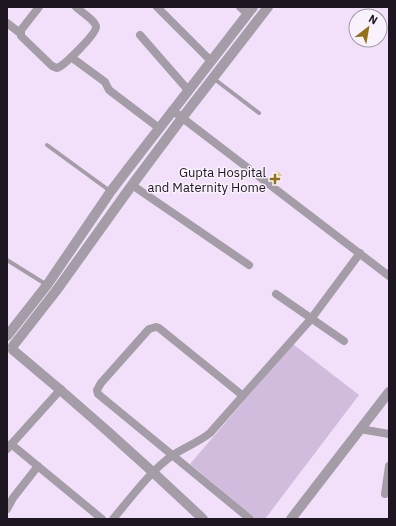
<svg xmlns="http://www.w3.org/2000/svg" width="396" height="526" font-family="'IBM Plex Sans',sans-serif">
<style>
.green{fill:#d2bcdd}
.building{fill:#e0c997}
.lines{fill:none;stroke-linecap:round;stroke-linejoin:round}
.service{stroke:#a49ca7;stroke-width:4}
.minor{stroke:#a49ca7;stroke-width:8}
.tertiary{stroke:#a49ca7;stroke-width:10}
.poi-dot{fill:#927118;stroke:#f9f2fc;stroke-width:1.5}
.labels{text-anchor:middle;stroke-width:3;stroke-linejoin:round;paint-order:stroke}
.poi-label{font-size:13px;fill:#1e1721;stroke:#f9f2fc;text-anchor:end}
</style>
<rect width="100%" height="100%" fill="#f2e0fa"/>
<path class="green" d="M293 344 359 395 265 519H256L190 464Z"/>
<path class="building" d="M277 171 282 175 274 186 269 183Z"/>
<g class="lines">
<path class="service" d="M213 78 259 113
M47 145 110 191
M7 260 47 285"/>
<path class="minor" d="M39 7 21 30V36L52 66 57 68C64 66 96 34 96 27 96 21 80 11 76 7
M157 7 211 61
M240 7 248 14
M7 23 20 33
M140 35 188 90
M71 57 105 82 109 90 159 128
M172 110 389 276
M132 185 249 265
M276 294 344 341
M242 395 159 328 156 327 149 329 101 383 97 390 98 394 250 519
M360 429 389 434
M11 444 102 519
M7 449 61 389
M385 494 389 466
M7 509 13 498 38 466
M113 519C130 499 151 470 173 455 185 447 199 442 210 433L311 319 360 253"/>
<path class="tertiary" d="M7 336 47 285 111 191 127 170 253 7
M13 346 56 291 132 185 182 118 268 7
M13 350C78 404 141 460 203 519
M291 519 389 392"/>
</g>
<path class="poi-dot" d="M273 173h4v4h4v4h-4v4h-4v-4h-4v-4h4z"/>
<g class="labels">
<g class="poi-label">
<text x="266" y="177">Gupta Hospital<tspan x="266" dy="15">and Maternity Home</tspan></text>
</g>
</g>
<rect width="396" height="526" fill="none" stroke="#1e1721" stroke-width="16"/>
<g transform="translate(368 28) rotate(31)"><circle r="19" fill="#f9f2fc" stroke="#a19aa4"/>
<path d="M0-3L7 15L0 10L-7 15Z" fill="#927118"/>
<text y="-6" font-size="11" font-weight="bold" text-anchor="middle" fill="#1e1721">N</text>
</g>
</svg>
